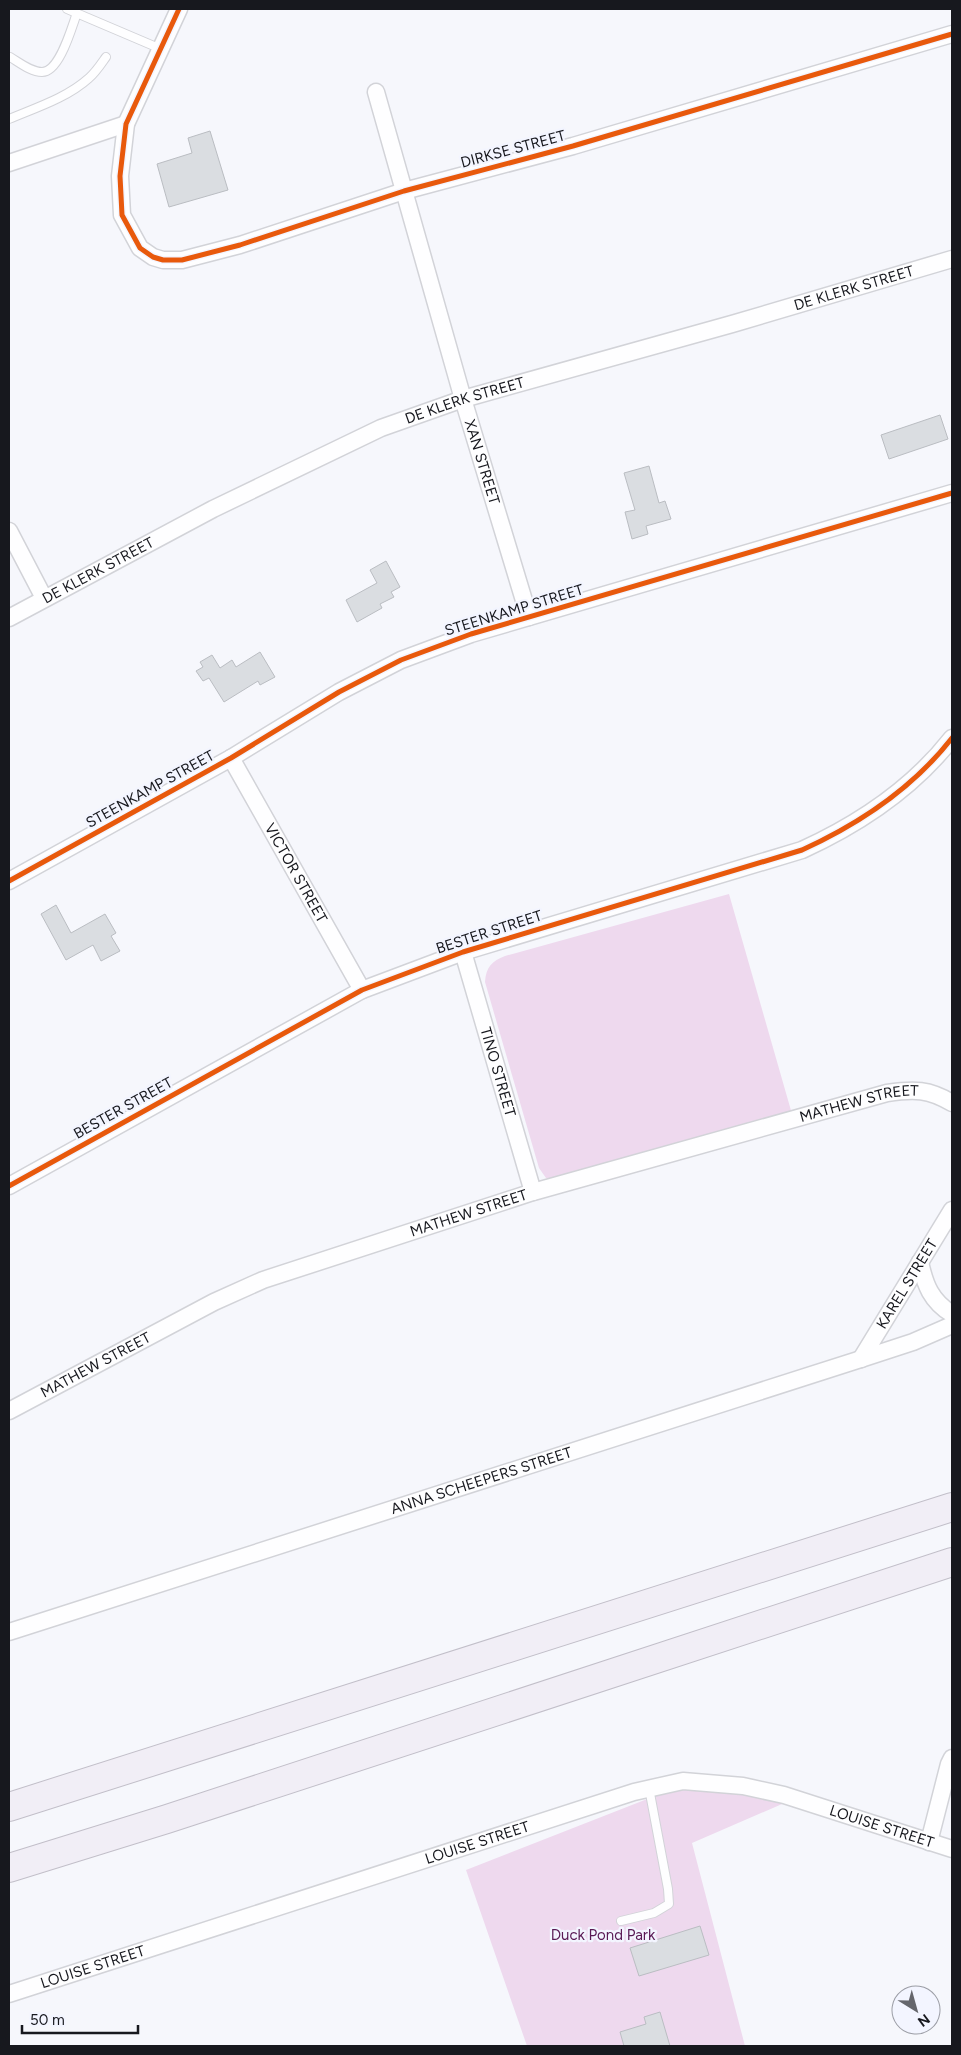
<svg xmlns="http://www.w3.org/2000/svg" width="961" height="2055" font-family="Figtree,sans-serif">
<style>
.green{fill:#eed9ee}
.building{fill:#dadde1;stroke:#babdc2}
.lines{fill:none;stroke-linecap:round;stroke-linejoin:round}
.lane-casing{stroke:#d2d3d8;stroke-width:10}
.street-casing{stroke:#d2d3d8;stroke-width:19}
.highway-casing{stroke:#c2bfc9;stroke-width:30}
.lane{stroke:#fefeff;stroke-width:8}
.street{stroke:#fefeff;stroke-width:16}
.highway{stroke:#f1eef6;stroke-width:28}
.cycleway-casing{stroke:#f3f5ff;stroke-width:8}
.cycleway{stroke:#e8590c;stroke-width:5}
.labels{text-anchor:middle;stroke-width:4.5;stroke-linejoin:round;paint-order:stroke}
.street-label{font-size:15px;fill:#17181e;stroke:#f3f5ff}
.park-label{font-size:15px;fill:#591954;stroke:#f3f5ff}
</style>
<rect width="100%" height="100%" fill="#f6f7fc"/>
<path class="green" d="M729 894 792 1114 554 1180 546 1178 539 1168 485 982C486 967 492 961 505 956Z
M683 1785 789 1801 692 1843 745 2046H527L466 1870Z"/>
<path class="building" d="M210 131 228 190 169 207 157 164 192 153 188 138Z
M940 415 948 439 889 459 881 435Z
M649 466 659 503 665 501 671 519 646 526 648 534 632 539 625 512 635 510 624 473Z
M386 561 400 587 391 592 394 597 380 604 382 608 357 622 346 600 377 583 370 570Z
M260 652 275 677 260 685 258 681 224 702 209 678 203 681 196 671 203 667 200 662 212 655 220 668 232 660 236 667Z
M56 905 71 933 105 914 116 933 111 936 120 951 101 961 93 945 66 960 41 914Z
M700 1926 709 1955 639 1976 630 1948Z
M660 2012 670 2046H624L620 2032 646 2024 644 2017Z"/>
<g class="lines">
<defs>
<path id="lane" d="M67 9 161 49
M10 57C20 63 31 72 42 72 60 72 72 26 77 13
M9 119C35 108 67 98 89 78 96 72 101 64 106 57
M621 1921 654 1913 669 1904 668 1889 649 1788"/>
<g id="street">
<path d="M179 9 126 124 120 176 122 215 140 248 153 257 163 260H182L240 245 404 191 573 146 952 34"/>
<path id="s1" d="M376 92 463 399 529 617"/>
<path d="M9 163 126 124"/>
<path d="M9 531 44 598"/>
<path id="s2" d="M9 618 213 509 381 428 463 399 732 324 952 259"/>
<path id="s3" d="M231 758 362 990"/>
<path d="M9 881 231 758 339 692 401 660 471 634 952 493"/>
<path id="s4" d="M463 952 533 1192"/>
<path d="M9 1186 362 990 463 952 802 850C859 824 913 788 952 738"/>
<path d="M920 1262C925 1285 931 1301 952 1314"/>
<path id="s5" d="M861 1359 952 1210"/>
<path id="s6" d="M9 1411 214 1302 263 1280 533 1192 887 1093C914 1089 929 1089 952 1103"/>
<path id="s7" d="M9 1632 861 1359 913 1342 952 1325"/>
<path d="M929 1842 949 1764 952 1758"/>
<path id="s8" d="M9 1994 634 1792 683 1781 743 1786 784 1795 952 1849"/>
</g>
<path id="highway" d="M9 1807 952 1507
M9 1868 167 1819 952 1562"/>
</defs>
<use href="#lane" class="lane-casing"/>
<use href="#street" class="street-casing"/>
<use href="#highway" class="highway-casing"/>
<use href="#lane" class="lane"/>
<use href="#street" class="street"/>
<use href="#highway" class="highway"/>
<defs>
<path id="cycleway" d="M179 9 126 124 120 176 122 215 140 248 153 257 163 260H182L240 245 404 191 573 146 952 34
M9 881 231 758 339 692 401 660 471 634 952 493
M9 1186 362 990 463 952 802 850C859 824 913 788 952 738"/>
</defs>
<use href="#cycleway" class="cycleway-casing"/>
<use href="#cycleway" class="cycleway"/>
</g>
<g class="labels">
<g class="street-label">
<text transform="translate(513 149) rotate(-15)" y="5">DIRKSE STREET</text>
<text dy="5" stroke="none"><textPath href="#s2" startOffset="911">DE KLERK STREET</textPath></text>
<text dy="5" stroke="none"><textPath href="#s2" startOffset="506">DE KLERK STREET</textPath></text>
<text dy="5" stroke="none"><textPath href="#s1" startOffset="385">XAN STREET</textPath></text>
<text dy="5" stroke="none"><textPath href="#s2" startOffset="101">DE KLERK STREET</textPath></text>
<text transform="translate(514 610) rotate(-17)" y="5">STEENKAMP STREET</text>
<text transform="translate(150 789) rotate(-29)" y="5">STEENKAMP STREET</text>
<text dy="5" stroke="none"><textPath href="#s3" startOffset="132">VICTOR STREET</textPath></text>
<text transform="translate(489 932) rotate(-18)" y="5">BESTER STREET</text>
<text dy="5" stroke="none"><textPath href="#s4" startOffset="125">TINO STREET</textPath></text>
<text dy="5" stroke="none"><textPath href="#s6" startOffset="908">MATHEW STREET</textPath></text>
<text transform="translate(123 1108) rotate(-29)" y="5">BESTER STREET</text>
<text dy="5" stroke="none"><textPath href="#s6" startOffset="502">MATHEW STREET</textPath></text>
<text dy="5" stroke="none"><textPath href="#s5" startOffset="88">KAREL STREET</textPath></text>
<text dy="5" stroke="none"><textPath href="#s6" startOffset="98">MATHEW STREET</textPath></text>
<text dy="5" stroke="none"><textPath href="#s7" startOffset="496">ANNA SCHEEPERS STREET</textPath></text>
<text dy="5" stroke="none"><textPath href="#s8" startOffset="912">LOUISE STREET</textPath></text>
<text dy="5" stroke="none"><textPath href="#s8" startOffset="492">LOUISE STREET</textPath></text>
<text dy="5" stroke="none"><textPath href="#s8" startOffset="88">LOUISE STREET</textPath></text>
</g>
<g class="park-label">
<text x="603" y="1940">Duck Pond Park</text>
</g>
</g>
<rect width="961" height="2055" fill="none" stroke="#17181e" stroke-width="20"/>
<g transform="translate(916 2010) rotate(143)"><circle r="24" fill="#f3f5ff" stroke="#9b9da5"/>
<path d="M0-4L9 19L0 12L-9 19Z" fill="#65666c"/>
<text y="-8" font-size="14" font-weight="bold" text-anchor="middle" fill="#17181e">N</text>
</g>
<path d="M22 2025v8h116v-8" fill="none" stroke="#17181e" stroke-width="2.5"/>
<text x="30" y="2025" font-size="15" fill="#17181e" stroke="#f3f5ff" stroke-width="4" paint-order="stroke">50 m</text>
</svg>
